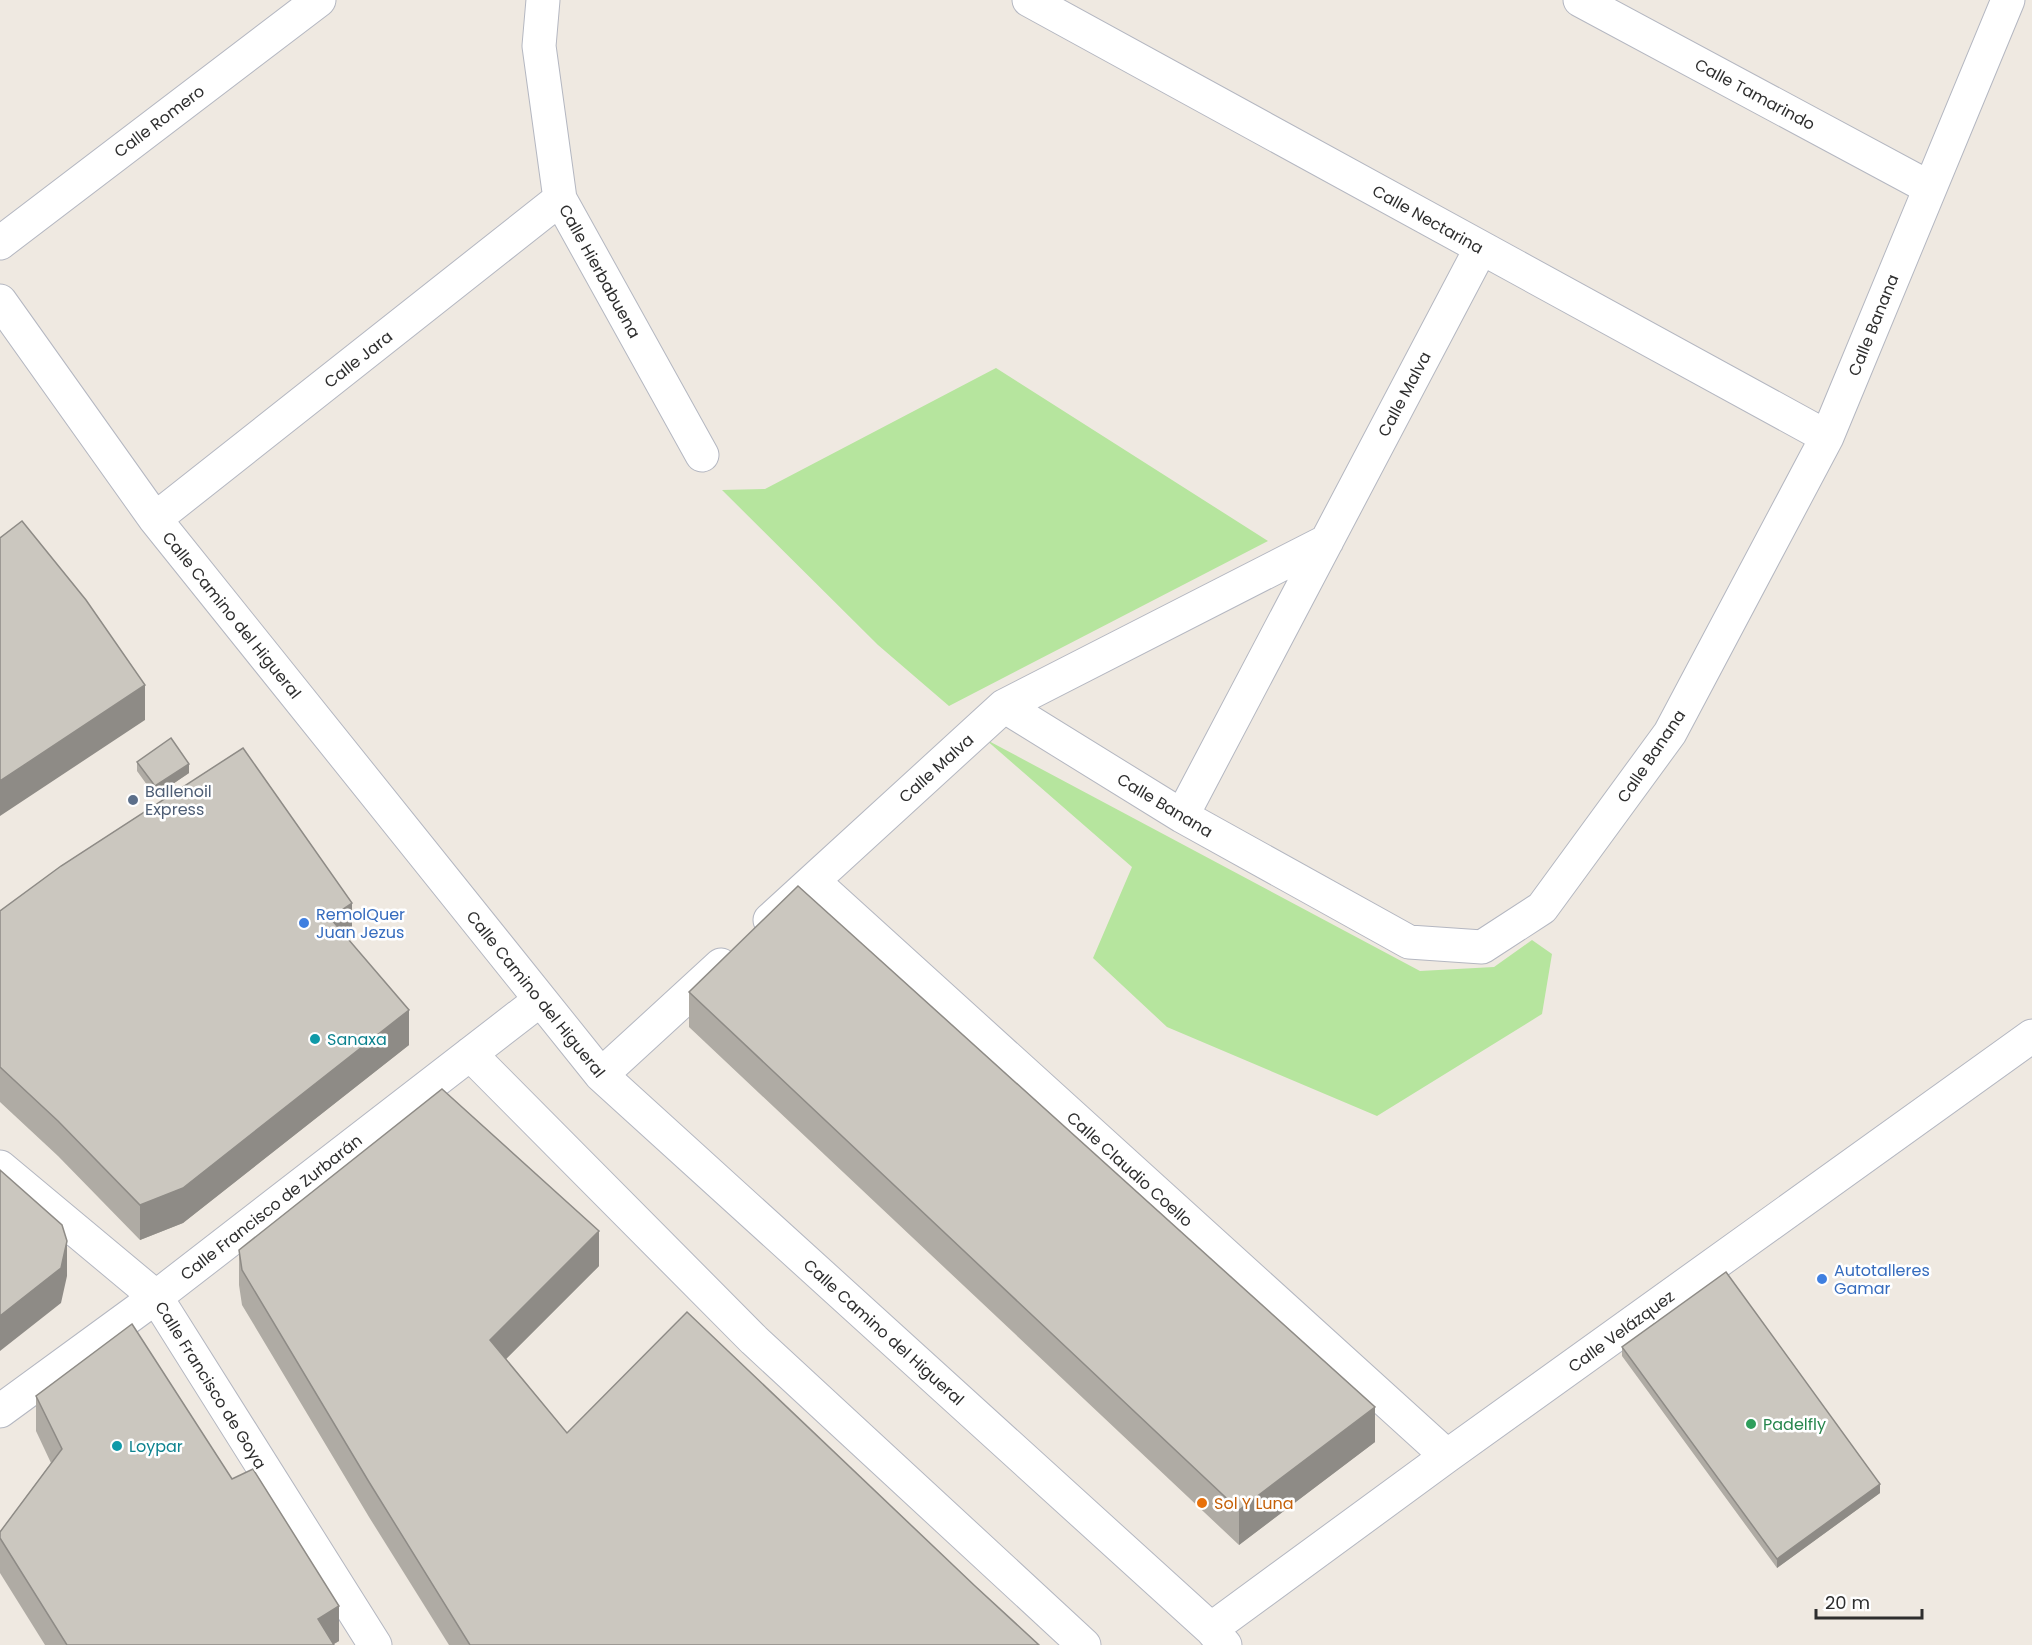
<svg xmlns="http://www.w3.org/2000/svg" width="2032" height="1645" font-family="Poppins,sans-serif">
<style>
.green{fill:#b6e59e}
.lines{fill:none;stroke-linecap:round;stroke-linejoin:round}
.street-casing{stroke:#b4b7c1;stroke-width:35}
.street{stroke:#fff;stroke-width:33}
.wall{fill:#afaba4}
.shaded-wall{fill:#8e8b86}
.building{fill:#cbc7bf;stroke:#8e8b86;stroke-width:1.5}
.service-dot{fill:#5c6f8a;stroke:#fff;stroke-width:2}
.shop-dot{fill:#3f7fe0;stroke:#fff;stroke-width:2}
.culture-dot{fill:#0f9aa8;stroke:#fff;stroke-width:2}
.leisure-dot{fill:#2e9e5b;stroke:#fff;stroke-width:2}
.food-dot{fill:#e8710a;stroke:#fff;stroke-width:2}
.labels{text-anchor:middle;stroke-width:5;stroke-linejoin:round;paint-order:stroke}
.street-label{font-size:16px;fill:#2e2e2e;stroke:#fff}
.service-label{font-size:16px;fill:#4e5e75;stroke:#fff;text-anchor:start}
.shop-label{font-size:16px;fill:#366cbe;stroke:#fff;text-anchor:start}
.culture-label{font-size:16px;fill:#0d838f;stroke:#fff;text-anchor:start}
.leisure-label{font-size:16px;fill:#27864d;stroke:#fff;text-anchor:start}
.food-label{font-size:16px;fill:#c56008;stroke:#fff;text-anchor:start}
</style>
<rect width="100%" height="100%" fill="#efe9e1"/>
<path class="green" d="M996 368 1268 541 949 706 878 645 722 490 765 489Z
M985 739 1420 971 1494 967 1532 940 1552 954 1542 1014 1377 1116 1167 1027 1093 958 1132 867Z"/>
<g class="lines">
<defs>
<path id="street" d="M543 0 539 46 560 199 702 455
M1029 0 1827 437
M1580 0 1930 188
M0 243 319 0
M0 301 155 519 601 1075 1211 1629 1225 1645
M155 519 560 199
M1004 706 1182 816 1409 942 1482 947 1542 908 1670 733 1827 437 2008 0
M1182 816 1481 248
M813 881 1447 1456
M770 920 1004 706 1327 541
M470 1054 754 1340 1084 1645
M601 1075 721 965
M0 1167 156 1297 375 1645
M0 1411 156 1297 540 1000
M1211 1629 1447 1456 2032 1036"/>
</defs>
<use href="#street" class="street-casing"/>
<use href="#street" class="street"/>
</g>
<path class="wall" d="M137 762 189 773 155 796 137 771Z
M0 911 352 938 349 940 409 1045 183 1223 140 1240 58 1156 0 1102Z
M689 992 1375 1442 1239 1545 689 1027Z
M239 1250 599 1266 506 1359 567 1433 975 1586 1039 1645H449L369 1517 242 1305 239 1285Z
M1622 1347 1880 1493 1777 1568 1622 1356Z
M36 1396 232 1479 339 1641 334 1644V1645H45L0 1573V1532L51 1463 36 1431Z"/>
<path class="shaded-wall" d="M145 685V720L0 816V781Z
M189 764V773L155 796V786Z
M352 903V938L330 953V918Z
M409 1010V1045L183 1223 140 1240V1205Z
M599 1231V1266L490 1375V1340Z
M67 1241V1276L61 1303 0 1351V1316Z
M1375 1407V1442L1239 1545V1510Z
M1880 1484V1493L1777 1568V1559Z
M339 1606V1641L332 1645 318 1619Z"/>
<path class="building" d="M22 521 86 600 145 685 0 781V538Z
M171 738 189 764 155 786 137 762Z
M243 748 352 903 330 918 409 1010 183 1188 140 1205 58 1121 0 1067V911L61 866Z
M798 886 1375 1407 1239 1510 689 992Z
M442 1089 599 1231 490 1340 567 1433 687 1312 975 1586 1039 1645H470L369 1482 242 1270 239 1250Z
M0 1170 62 1225 67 1241 61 1268 0 1316Z
M1726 1272 1880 1484 1777 1559 1622 1347Z
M132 1324 232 1479 253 1469 339 1606 318 1619 334 1645H67L0 1538V1532L62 1449 36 1396Z"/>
<circle class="service-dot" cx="133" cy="800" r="6"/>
<g class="shop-dot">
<circle cx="304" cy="923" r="6"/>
<circle cx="1822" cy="1279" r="6"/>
</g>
<g class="culture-dot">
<circle cx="315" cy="1039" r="6"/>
<circle cx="117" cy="1446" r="6"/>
</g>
<circle class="leisure-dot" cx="1751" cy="1424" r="6"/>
<circle class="food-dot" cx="1202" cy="1503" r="6"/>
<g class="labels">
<g class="street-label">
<text transform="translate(1755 94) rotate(28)" y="6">Calle Tamarindo</text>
<text transform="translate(159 121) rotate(-37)" y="6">Calle Romero</text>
<text transform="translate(1428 219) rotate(29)" y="6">Calle Nectarina</text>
<text transform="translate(600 271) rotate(61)" y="6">Calle Hierbabuena</text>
<text transform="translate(1873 325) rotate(-68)" y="6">Calle Banana</text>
<text transform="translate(358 359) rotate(-38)" y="6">Calle Jara</text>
<text transform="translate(1404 394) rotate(-62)" y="6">Calle Malva</text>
<text transform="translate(232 615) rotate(51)" y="6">Calle Camino del Higueral</text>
<text transform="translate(1651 756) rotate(-56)" y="6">Calle Banana</text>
<text transform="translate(936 768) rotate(-42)" y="6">Calle Malva</text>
<text transform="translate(1165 805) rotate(31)" y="6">Calle Banana</text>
<text transform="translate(536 994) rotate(51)" y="6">Calle Camino del Higueral</text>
<text transform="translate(1130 1169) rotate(42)" y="6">Calle Claudio Coello</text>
<text transform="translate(271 1207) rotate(-38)" y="6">Calle Francisco de Zurbarán</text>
<text transform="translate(1621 1331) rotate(-36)" y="6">Calle Velázquez</text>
<text transform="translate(884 1332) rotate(42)" y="6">Calle Camino del Higueral</text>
<text transform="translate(211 1385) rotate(58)" y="6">Calle Francisco de Goya</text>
</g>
<g class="service-label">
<text x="145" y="797">Ballenoil<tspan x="145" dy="18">Express</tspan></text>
</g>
<g class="shop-label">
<text x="316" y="920">RemolQuer<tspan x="316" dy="18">Juan Jezus</tspan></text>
<text x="1834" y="1276">Autotalleres<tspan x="1834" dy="18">Gamar</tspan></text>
</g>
<g class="culture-label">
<text x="327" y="1045">Sanaxa</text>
<text x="129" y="1452">Loypar</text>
</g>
<g class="leisure-label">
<text x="1763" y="1430">Padelfly</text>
</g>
<g class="food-label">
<text x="1214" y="1509">Sol Y Luna</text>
</g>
</g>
<path d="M1816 1609v9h106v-9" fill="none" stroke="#2e2e2e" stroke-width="3"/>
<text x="1825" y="1609" font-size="18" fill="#2e2e2e" stroke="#ffffff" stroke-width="4.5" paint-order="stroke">20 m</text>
</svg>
